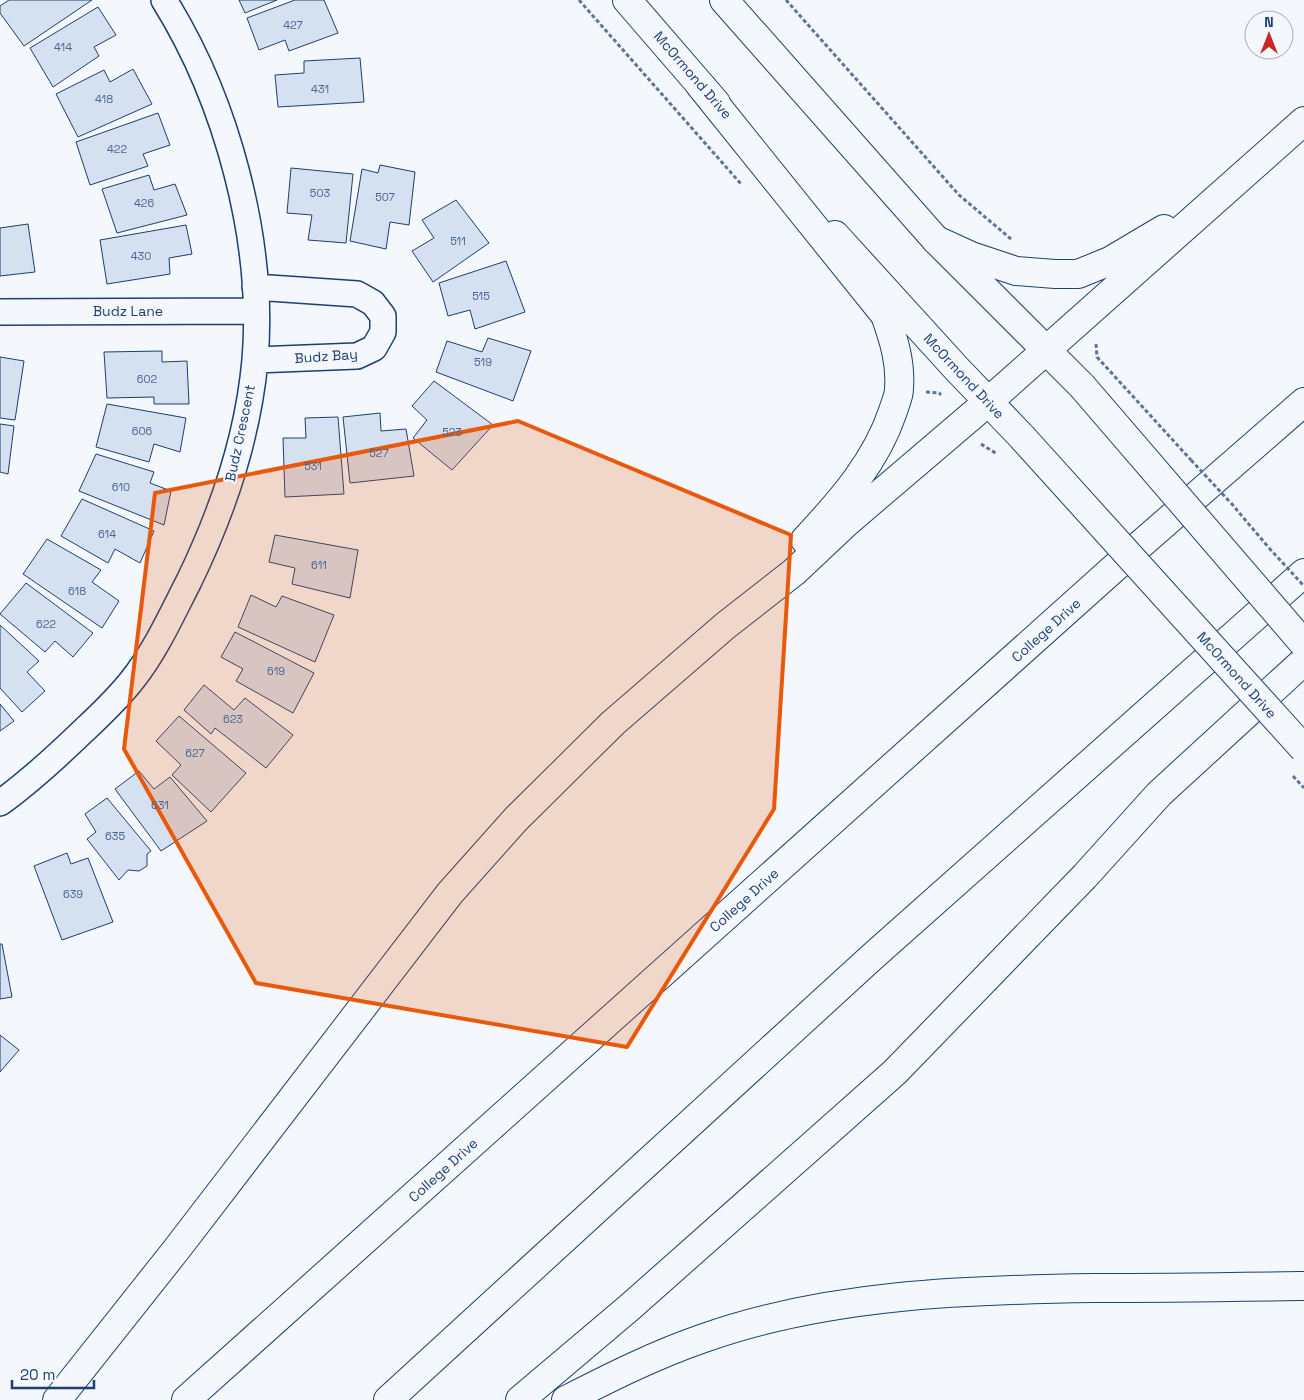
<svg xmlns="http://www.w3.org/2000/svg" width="1304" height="1400" font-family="'Space Grotesk',sans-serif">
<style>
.building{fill:#d5e0f0;stroke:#1d3f73}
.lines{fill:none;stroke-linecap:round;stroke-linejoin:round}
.street-casing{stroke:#1d3f73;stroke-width:28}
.secondary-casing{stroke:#1d3f73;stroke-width:30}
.highway-casing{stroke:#1d3f73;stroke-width:30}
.path{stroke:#5e769c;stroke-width:3;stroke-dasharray:4 2.5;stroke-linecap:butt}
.street{stroke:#f4f7fb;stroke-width:25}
.secondary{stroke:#f4f7fb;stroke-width:28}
.highway{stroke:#f4f7fb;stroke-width:28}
.secondary-bridge-casing{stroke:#1d3f73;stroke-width:30;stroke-linecap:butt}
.path-bridge{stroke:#5e769c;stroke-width:3;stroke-dasharray:4 2.5;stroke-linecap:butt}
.secondary-bridge{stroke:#f4f7fb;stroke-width:28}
.marked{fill:#e8590c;fill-opacity:0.2;stroke:#e8590c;stroke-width:4;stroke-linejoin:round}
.labels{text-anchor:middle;stroke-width:4;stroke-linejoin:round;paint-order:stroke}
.number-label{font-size:11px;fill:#4b6792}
.street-label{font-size:14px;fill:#1d3f73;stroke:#f4f7fb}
</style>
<rect width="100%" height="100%" fill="#f4f7fb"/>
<path class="building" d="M9 0H92L24 46 0 13V6Z
M239 0H277L245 13Z
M295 0H324L338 33 289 51 285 40 259 50 247 18Z
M98 7 116 35 94 47 99 56 53 87 30 48Z
M360 58 364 102 278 107 275 75 304 73V61Z
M133 69 152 104 78 137 56 94 104 70 110 82Z
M158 113 170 145 143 154 148 166 90 185 76 142Z
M380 165 415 172 409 225 390 222 386 249 350 241 362 169 378 173Z
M291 168 353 174 346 243 308 240 312 215 287 213Z
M149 175 154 190 175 184 187 215 117 233 102 189Z
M456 200 489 243 433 282 412 251 434 238 422 220Z
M28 224 35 272 0 276V228Z
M186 225 192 254 169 258 170 274 107 284 100 240Z
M506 261 525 312 475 329 470 310 448 316 439 283Z
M488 338 531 351 513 401 436 372 447 341 482 352Z
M162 351V362L187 361 189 404H154V397L107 398 104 352Z
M0 357 24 361 15 420 0 418Z
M434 381 493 425 452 470 413 438 427 420 412 406Z
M107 404 186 418 180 452 154 444 149 462 96 447Z
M380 413 381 431 406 429 414 476 350 483 343 417Z
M338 417 344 494 285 497 283 438H306L305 418Z
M0 424 14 426 8 474 0 472Z
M96 454 154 472 150 483 171 491 164 525 79 491Z
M82 499 154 531 140 563 115 549 108 563 61 536Z
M275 535 358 550 350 598 292 584 295 568 269 562Z
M47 539 101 570 92 582 119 601 102 628 23 574Z
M26 583 93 633 73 657 55 641 45 652 0 614Z
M251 595 276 607 282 596 334 615 315 662 238 627Z
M0 625 39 661 27 672 45 691 22 712 0 688Z
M235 632 314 673 293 713 236 681 243 669 221 657Z
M204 685 234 710 245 698 293 735 266 768 215 728 211 734 184 710Z
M0 704 14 721 0 731Z
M179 716 246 773 211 812 172 775 181 765 156 741Z
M139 771 154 789 170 777 207 821 161 851 115 789Z
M107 798 151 851 147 854V866L139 871 128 870 119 880 87 839 96 832 85 814Z
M67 853 71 864 88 858 113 922 62 940 34 866Z
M0 944H2L12 997 0 999Z
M0 1035 19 1050 0 1072Z"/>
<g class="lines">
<defs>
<path id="street" d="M255 287 357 294 373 303 383 316V332L374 348 357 356 255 360
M0 312 255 311
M0 803C29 782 54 759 79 735 98 717 117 700 133 679 156 650 172 614 189 581 223 511 248 438 255 360 265 241 227 101 164 0"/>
<path id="secondary" d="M627 0 716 103
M724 0 936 240 1082 386
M835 235 956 368 1022 437"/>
<path id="highway" d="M700 85 885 315C894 340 901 363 899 389 899 396 895 404 893 411 876 462 841 501 805 540
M936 240 971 256 1016 271 1055 274H1078L1110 261 1164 229
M57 1400 176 1250 450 893 516 819 613 723 725 626 794 572 846 523 989 401 1304 121
M186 1400 1141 544 1304 402
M388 1400 872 957 1304 573
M520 1400 630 1307 895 1072 1085 876 1159 794 1304 661
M566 1400C611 1377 657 1354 704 1338 828 1294 966 1290 1095 1288 1165 1288 1234 1287 1304 1286"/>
</defs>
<use href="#street" class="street-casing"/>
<use href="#secondary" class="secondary-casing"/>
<use href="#highway" class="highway-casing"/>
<path class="path" d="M579 0 741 184
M786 0 959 195 1011 239
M1096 344 1097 357 1191 460
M926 392 939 393 941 395
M981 444 997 454
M1231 503 1269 548
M1293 776 1304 788"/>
<use href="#street" class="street"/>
<use href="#secondary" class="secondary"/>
<use href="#highway" class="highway"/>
<defs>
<path id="secondary-bridge" d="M1082 386 1304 644
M1022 437 1304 749"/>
</defs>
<use href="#secondary-bridge" class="secondary-bridge-casing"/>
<path class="path-bridge" d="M1191 460 1229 501
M1269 548 1304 586"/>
<use href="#secondary-bridge" class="secondary-bridge"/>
</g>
<path class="marked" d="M518 421 791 535 774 809 627 1047 256 983 124 749 155 493Z"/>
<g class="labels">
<g class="number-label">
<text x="293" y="29">427</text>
<text x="63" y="51">414</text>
<text x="320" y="93">431</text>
<text x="104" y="103">418</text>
<text x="117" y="153">422</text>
<text x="320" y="197">503</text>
<text x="385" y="201">507</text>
<text x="144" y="207">426</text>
<text x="458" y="245">511</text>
<text x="141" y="260">430</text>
<text x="481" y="300">515</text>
<text x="483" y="366">519</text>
<text x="147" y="383">602</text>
<text x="142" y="435">606</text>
<text x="452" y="436">523</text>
<text x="379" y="457">527</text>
<text x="313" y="470">531</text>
<text x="121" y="491">610</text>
<text x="107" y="538">614</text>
<text x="319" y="569">611</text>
<text x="77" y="595">618</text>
<text x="46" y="628">622</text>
<text x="276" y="675">619</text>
<text x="233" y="723">623</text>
<text x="195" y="757">627</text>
<text x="160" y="809">631</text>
<text x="115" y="840">635</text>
<text x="73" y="898">639</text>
</g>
<g class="street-label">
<text transform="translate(693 75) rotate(49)" y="5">McOrmond Drive</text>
<text x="128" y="316">Budz Lane</text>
<text transform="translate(326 356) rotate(-4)" y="5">Budz Bay</text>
<text transform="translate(964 376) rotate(47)" y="5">McOrmond Drive</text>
<text transform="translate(240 433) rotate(-78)" y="5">Budz Crescent</text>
<text transform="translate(1046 630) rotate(-42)" y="5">College Drive</text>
<text transform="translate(1237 675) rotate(48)" y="5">McOrmond Drive</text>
<text transform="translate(744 900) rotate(-42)" y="5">College Drive</text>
<text transform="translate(443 1170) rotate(-42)" y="5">College Drive</text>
</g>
</g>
<g transform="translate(1269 35)"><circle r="24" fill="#f4f7fb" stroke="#9eadc5"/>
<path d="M0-4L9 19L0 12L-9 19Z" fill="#c62828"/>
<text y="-8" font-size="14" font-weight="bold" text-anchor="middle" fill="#1d3f73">N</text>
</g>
<path d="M12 1380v8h82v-8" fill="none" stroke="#1d3f73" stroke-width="2.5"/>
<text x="20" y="1380" font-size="15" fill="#1d3f73" stroke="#f4f7fb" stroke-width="4" paint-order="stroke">20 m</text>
</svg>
